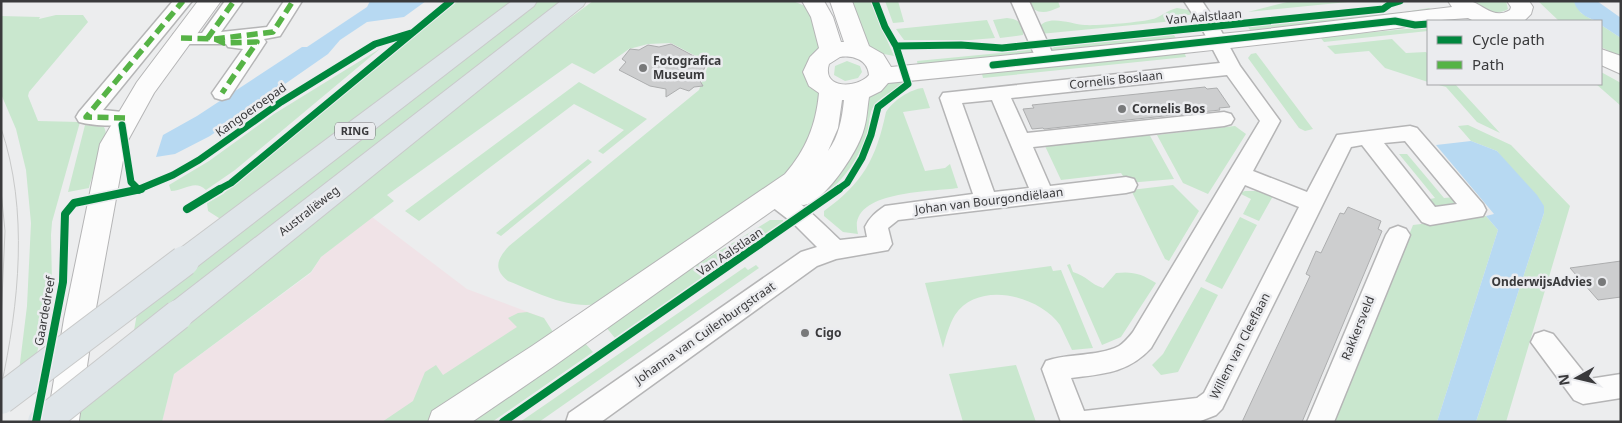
<svg xmlns="http://www.w3.org/2000/svg" width="1622" height="423" font-family="'Noto Sans',sans-serif">
<style>
.commercial{fill:#f0e3e7}
.green{fill:#c9e7ce}
.water{fill:#b7d9f2}
.building{fill:#cdcecf;stroke:#adaeaf}
.lines{fill:none;stroke-linecap:round;stroke-linejoin:round}
.street-casing{stroke:#b5b5b6;stroke-width:3}
.secondary-casing{stroke:#b5b5b6;stroke-width:2}
.primary-casing{stroke:#c9caca;stroke-width:2}
.street{fill:#fcfcfc;fill-rule:evenodd}
.secondary{fill:#fcfcfc;fill-rule:evenodd}
.primary{fill:#dfe5e9;fill-rule:evenodd}
.tram{stroke:#c8c9c9;stroke-width:1}
.primary-bridge-casing{stroke:#c9caca;stroke-width:32;stroke-linecap:butt}
.primary-bridge{stroke:#dfe5e9;stroke-width:30}
.quiet{stroke:#56b346;stroke-width:5.5;stroke-dasharray:11 5.5;stroke-linecap:butt}
.cycleway-far1-casing{stroke:#ebecef;stroke-width:9}
.cycleway-casing{stroke:#ebecef;stroke-width:11}
.cycleway-far1{stroke:#00873e;stroke-width:7}
.cycleway{stroke:#00873e;stroke-width:8}
.poi-dot{fill:#78797a;stroke:#ebecef;stroke-width:2}
.labels{text-anchor:middle;stroke-width:5;stroke-linejoin:round;paint-order:stroke}
.shield{fill:#ebecef;stroke:#6f6f72;stroke-width:1}
.shield-label{font-size:11px;font-weight:bold;fill:#3a3a3c}
.street-label{font-size:12px;fill:#3a3a3c;stroke:#ebecef}
.poi-label{font-size:12px;font-weight:bold;fill:#3a3a3c;stroke:#ebecef;text-anchor:start}
</style>
<rect width="100%" height="100%" fill="#ecedee"/>
<path class="commercial" d="M372 217 467 289 544 318 385 422H162L174 374 311 273 321 257Z"/>
<path class="green" d="M458 1H515L222 220 208 211 207 203 223 194 413 35Z
M538 1H562L133 336 138 308Z
M593 1H793L810 8 820 28 823 97 804 162 597 304C567 309 536 292 508 281 493 269 497 259 509 246L699 90 709 63 671 43 648 44 629 49 594 74 572 63 387 195 394 201 321 257 311 272 174 374 162 422H77L78 409 503 68Z
M847 1H870L894 56 874 52 864 46Z
M885 1H898L904 22 893 23Z
M1025 1H1058L1060 7C1044 14 1037 15 1025 1Z
M1291 1H1358L1248 12Z
M1471 1H1506L1508 9C1496 17 1481 9 1471 1Z
M1538 1H1574L1581 13 1594 21H1559Z
M1177 8 1189 10 1196 14 1172 17 1174 21 1040 34 1038 29C1046 13 1071 24 1085 25 1096 26 1147 22 1156 18 1163 15 1168 10 1177 8Z
M1429 8 1435 12 1252 33 1248 27 1405 12Z
M56 15H83L88 22 29 92 28 96 38 121 80 122 52 222 51 235 52 285 45 320 36 357 19 371 27 306 31 223 26 170 16 129 1 94V16L40 17 39 19Z
M1007 18C1018 19 1025 24 1023 35L1000 38 993 20Z
M987 20 995 38 970 40H904L896 29Z
M1601 25 1621 38V57L1601 47Z
M1428 27V31L1324 42 1320 37Z
M1174 35 1177 40 1052 52 1051 49 1054 47Z
M1392 39 1406 53 1426 52 1428 54V82L1385 68 1369 51 1335 54 1327 46Z
M381 48 235 170 206 190C194 179 185 191 171 191L169 185 209 161 274 114Z
M1030 50 1034 53 918 67 917 61Z
M1184 51 1186 57 983 78 982 74 987 71Z
M1256 53 1313 129 1305 131 1299 128 1248 58 1251 54Z
M847 61 860 66 862 72 858 78 845 81 834 75 835 66Z
M1601 72 1621 83V106L1596 84H1601Z
M902 80 901 86C893 91 881 97 875 104 868 114 870 123 867 134 859 158 844 180 824 195H821L860 104 884 85Z
M579 82 647 119 603 154 598 151 624 130 574 104 419 221 405 211Z
M1435 84H1455L1500 133 1477 122 1446 87Z
M923 88 930 108 903 112 925 171 945 168 950 164 958 188C932 192 846 190 858 234L843 232 824 216V211C863 183 876 159 886 112 893 101 910 89 923 88Z
M85 125 104 127C112 142 92 172 89 188L68 192Z
M1468 125 1511 145 1570 206 1506 422H1476L1544 213 1497 151 1471 141 1458 126Z
M1235 126 1246 134 1208 194 1183 183 1157 135Z
M1149 134 1174 179 1128 183 1121 173 1061 180 1045 146Z
M1399 154H1407L1444 198 1455 197V203L1435 206 1425 200 1435 198Z
M588 159 592 162 501 236 496 233Z
M1173 185 1199 211 1169 261 1165 259 1131 190Z
M1245 191H1257L1273 196 1259 221 1243 214 1251 199 1239 193Z
M1486 216 1498 230 1437 422H1333L1413 225Z
M1240 217 1257 225 1222 289 1205 281Z
M770 220H783V223L615 338 605 326 703 261Z
M1070 264 1073 272C1087 276 1090 284 1103 288L1116 273C1133 271 1142 274 1156 283L1121 337 1102 345 1067 265Z
M756 265 759 268 539 422H520L745 267 748 270Z
M1051 266 1053 271 1061 270 1093 348 1072 350C1068 342 1064 333 1060 325 1039 295 978 280 955 315 949 325 946 337 943 348L925 283Z
M1201 287 1218 295 1178 372 1161 375 1152 365 1163 354Z
M527 312 544 318 553 332 548 342 425 422H382L413 401 425 372 436 365 443 375 517 327 508 318 518 313Z
M583 341 593 352 492 422H462Z
M1016 365 1036 422H963L949 374Z"/>
<path class="water" d="M370 1H426L404 17 367 22 340 40 328 54 210 136 175 154 156 157 163 135 197 116 302 47H307L367 7Z
M1574 1H1597L1621 18V38L1601 25V21C1590 21 1576 12 1574 1Z
M1471 141 1497 151 1537 195 1544 206V213L1476 422H1437L1498 230 1486 216 1494 214 1436 145Z"/>
<path class="building" d="M671 44 707 63 699 79 703 86 694 87 689 91 680 88 666 97V89L650 86 619 70 626 62 622 59 630 49 639 50 648 45 659 47Z
M1205 87 1207 89 1217 88 1230 107 1219 108 1220 110 1044 129 1043 128 1032 129 1023 109 1034 108 1032 105Z
M1348 207 1381 221 1378 229 1382 231 1302 422H1242L1310 276 1306 274 1316 251 1321 253 1340 213 1344 214Z
M1621 261V297L1598 300 1570 268Z"/>
<g class="lines">
<defs>
<path id="street" d="M173 1H192L103 110 132 113 135 118 132 123C117 127 94 126 79 122L76 117 79 112Z
M225 1H243L221 32 267 27 284 1H302L280 36 264 39 266 42 229 98 222 100 215 98 212 93 243 49 228 47 226 44H181L174 42 172 38 174 34 202 33Z
M1011 1H1029L1055 59 1052 63 1045 65 1038 63Z
M1184 1H1202L1219 27 1240 66 1280 121 1253 171 1307 192 1337 135 1410 126 1417 128 1483 204 1486 210 1483 216 1430 225 1422 222 1362 145 1351 147 1222 409 1216 415 1198 422H1061L1042 369 1046 361C1069 353 1097 357 1119 346 1124 343 1129 337 1133 332L1260 121 1227 75 1011 98 1027 133 1224 112 1231 114 1234 119 1231 124 1224 126 1033 147 1050 186 1126 177 1134 179 1137 185 1134 191 1126 193 898 220 888 228 892 244 888 250 836 259 817 266 601 422H566L569 413 801 252 817 247 793 223 767 203 764 197 767 191C770 190 772 189 775 189 789 189 829 230 840 240L867 237 865 227C870 217 876 212 885 206L973 194 940 98 943 93 1220 63 1201 27ZM992 100 1029 188 994 192 962 103ZM1405 141 1457 204 1435 207 1384 143ZM1245 185 1299 207 1204 393 1197 398 1084 411 1071 378C1103 374 1128 373 1151 348Z
M1398 226 1406 229 1410 235 1334 422H1307L1386 235 1390 229Z
M1544 331 1553 334 1589 379 1621 374V398L1583 404 1574 400 1531 342 1535 334Z"/>
<path id="secondary" d="M198 1H221L154 93 126 144 94 319 79 420V422H47L64 319 100 144 137 82Z
M802 1H824L833 17 841 42H844L830 1H852L869 46 883 54 891 67 1250 31 1452 7 1448 1C1455 1 1466 0 1473 2 1485 7 1495 19 1510 10L1511 7 1507 1H1529L1533 7 1531 14 1524 21H1474L1468 18 1428 21V24C1249 48 1068 65 888 83L881 91 869 97C867 109 867 121 863 132 857 152 825 202 804 205 800 205 796 203 792 202L790 198 554 366 472 422H428L432 411 532 346 785 174C806 150 816 125 819 93L809 86 803 72 810 57 819 48 811 17ZM840 57C853 55 868 60 869 75 857 89 821 89 829 64ZM842 100H844C842 119 839 136 828 151L838 128Z
M1601 49 1621 56V74L1601 65Z"/>
<path id="primary" d="M512 1H537L534 6 194 269 184 272 174 269 170 261 174 253Z
M561 1H586L583 6 189 324 178 328 167 324 163 315 167 306Z"/>
</defs>
<use href="#street" class="street-casing"/>
<use href="#secondary" class="secondary-casing"/>
<use href="#primary" class="primary-casing"/>
<use href="#street" class="street"/>
<use href="#secondary" class="secondary"/>
<use href="#primary" class="primary"/>
<path class="tram" d="M1 128C29 210 19 304 1 387
M1 191 5 231 1 322"/>
<defs>
<path id="primary-bridge" d="M1 399 184 261
M43 422 178 315"/>
</defs>
<use href="#primary-bridge" class="primary-bridge-casing"/>
<use href="#primary-bridge" class="primary-bridge"/>
<path class="quiet" d="M181 38 215 39 273 32 293 1
M207 39 234 1
M215 39 224 43 257 42 222 93
M125 118 86 117 183 1"/>
<defs>
<path id="cycleway-far1" d="M896 46 961 45 1002 48 1383 9 1390 4 1400 1
M993 65 1395 21 1415 25 1428 24
M122 125 131 182 139 190
M137 190 173 175 199 160 281 102 375 44 411 33
M218 190 231 183 451 1
M837 190 847 183 862 158 871 135 878 107 908 84 896 46 885 27 875 1"/>
<path id="cycleway" d="M187 209 220 189
M36 422 63 282 65 214 74 203 141 189
M503 422 839 189"/>
</defs>
<use href="#cycleway-far1" class="cycleway-far1-casing"/>
<use href="#cycleway" class="cycleway-casing"/>
<use href="#cycleway-far1" class="cycleway-far1"/>
<use href="#cycleway" class="cycleway"/>
</g>
<g class="poi-dot">
<circle cx="643" cy="68" r="5"/>
<circle cx="1122" cy="109" r="5"/>
<circle cx="1602" cy="282" r="5"/>
<circle cx="805" cy="333" r="5"/>
</g>
<g class="labels">
<rect class="shield" x="335" y="122.5" width="40" height="17" rx="4"/>
<g class="shield-label">
<text x="355" y="135">RING</text>
</g>
<g class="street-label">
<text transform="translate(1204 17) rotate(-5)" y="4">Van Aalstlaan</text>
<text transform="translate(1116 80) rotate(-6)" y="4">Cornelis Boslaan</text>
<text transform="translate(251 110) rotate(-35)" y="4">Kangoeroepad</text>
<text transform="translate(989 201) rotate(-7)" y="4">Johan van Bourgondiëlaan</text>
<text transform="translate(309 211) rotate(-38)" y="4">Australiëweg</text>
<text transform="translate(730 252) rotate(-34)" y="4">Van Aalstlaan</text>
<text transform="translate(45 311) rotate(-80)" y="4">Gaardedreef</text>
<text transform="translate(1358 328) rotate(-68)" y="4">Rakkersveld</text>
<text transform="translate(705 333) rotate(-35)" y="4">Johanna van Cuilenburgstraat</text>
<text transform="translate(1240 346) rotate(-63)" y="4">Willem van Cleeflaan</text>
</g>
<g class="poi-label">
<text x="653" y="65">Fotografica<tspan x="653" dy="14">Museum</tspan></text>
<text x="1132" y="113">Cornelis Bos</text>
<text x="1592" y="286" text-anchor="end">OnderwijsAdvies</text>
<text x="815" y="337">Cigo</text>
</g>
</g>
<rect width="1622" height="423" fill="none" stroke="#3a3a3c" stroke-width="5"/>
<rect x="1427" y="20" width="175" height="65" fill="#ebecef" stroke="#a4a5a7"/>
<rect x="1437" y="36" width="25" height="8" fill="#00873e" stroke="#a4a5a7"/>
<text x="1472" y="45" font-size="15" fill="#3a3a3c">Cycle path</text>
<rect x="1437" y="61" width="25" height="8" fill="#56b346" stroke="#a4a5a7"/>
<text x="1472" y="70" font-size="15" fill="#3a3a3c">Path</text>
<g transform="translate(1577 378) rotate(262)" stroke="#ebecef" stroke-width="4" paint-order="stroke">
<path d="M0-4L9 19L0 12L-9 19Z" fill="#3a3a3c"/>
<text y="-8" font-size="14" font-weight="bold" text-anchor="middle" fill="#3a3a3c">N</text>
</g>
</svg>
